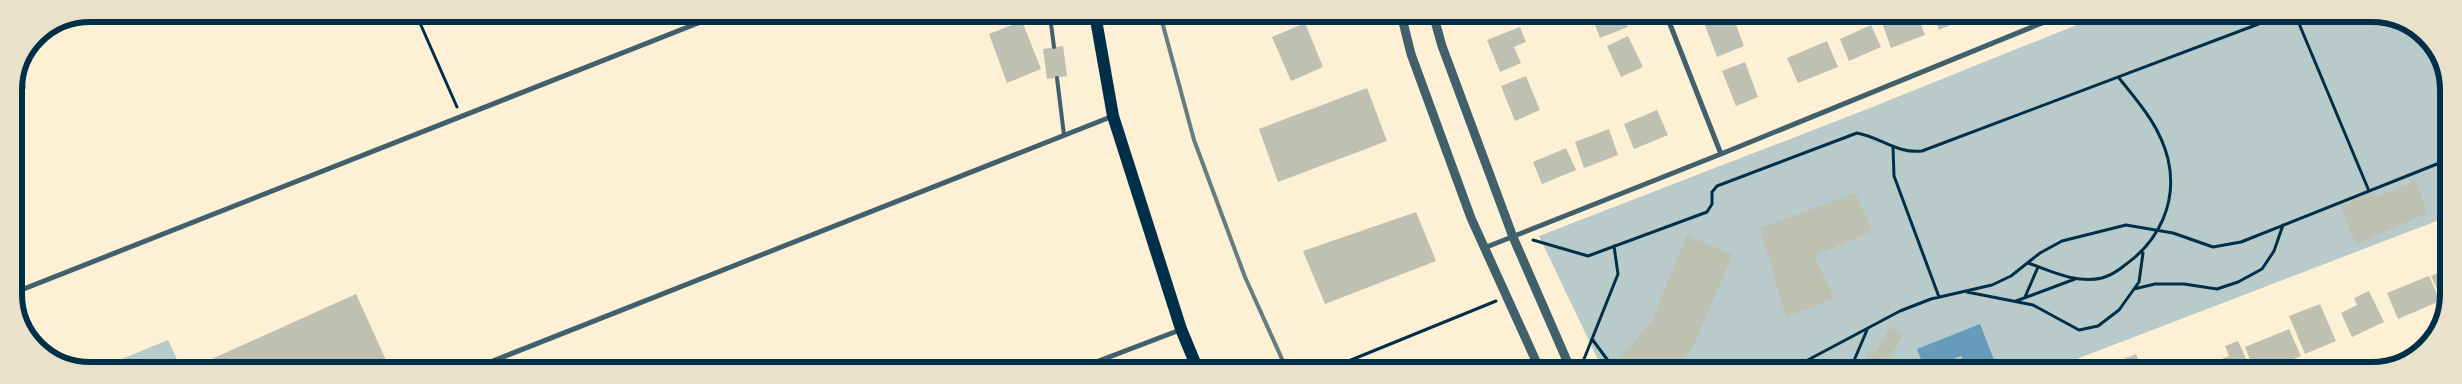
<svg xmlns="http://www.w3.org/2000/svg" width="2462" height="384" font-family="'Titillium Web',sans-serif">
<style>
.green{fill:#b9caca}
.water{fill:#669bbc}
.building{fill:#bec0b2}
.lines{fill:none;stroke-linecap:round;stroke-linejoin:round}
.path{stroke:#003049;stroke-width:3}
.service{stroke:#3f606c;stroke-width:4}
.minor{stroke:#3f606c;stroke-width:5}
.tertiary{stroke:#3f606c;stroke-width:9}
.primary{stroke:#003049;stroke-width:12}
.rail{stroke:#657d81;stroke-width:4}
.rim{fill:none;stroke:#003049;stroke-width:6}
</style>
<rect width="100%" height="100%" fill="#fdf0d5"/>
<path class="green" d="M2104 14H2381L2422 33 2447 75V217L2048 370H1603L1539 236 1865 110Z
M168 340 182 370H95Z"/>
<path class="water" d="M1980 324 1996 365 1982 370H1967L1961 356 1925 370 1917 349Z"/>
<path class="building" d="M1479 14H1508L1482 23Z
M1591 14H1622L1628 27 1600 38Z
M1718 14H1732L1744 46 1717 57 1703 20Z
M1889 14H1917L1925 35 1891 48 1880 17Z
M1933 14H1975L1939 30Z
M1022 21 1041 69 1007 83 989 34Z
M1305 23 1323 67 1291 81 1272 37Z
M1871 25 1881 47 1849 61 1840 39Z
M1520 27 1526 42 1514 47 1521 63 1500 72 1487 40Z
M1628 36 1643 67 1621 77 1607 46Z
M1827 41 1838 67 1798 83 1787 58Z
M1063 46 1067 76 1047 79 1043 49Z
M1745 62 1758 97 1736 106 1722 71Z
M1526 76 1540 110 1515 121 1501 86Z
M1367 88 1387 141 1278 182 1259 129Z
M1657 110 1668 135 1634 149 1624 124Z
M1609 129 1618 155 1584 168 1575 142Z
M1566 148 1576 170 1542 184 1533 162Z
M2415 181 2428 213 2356 244 2340 206 2374 192 2376 197Z
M1855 193 1872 231 1814 256 1834 298 1786 317 1760 228Z
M1416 212 1436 261 1325 304 1303 251Z
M1687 235 1732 255 1693 347 1675 370H1620L1615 365 1652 320Z
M2447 269 2448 296 2442 299 2431 276Z
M2429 276 2440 301 2398 319 2387 293Z
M2369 291 2384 322 2352 337 2341 313 2357 305 2354 298Z
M356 294 387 362 369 370H207L203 363Z
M2320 304 2336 341 2305 354 2289 316Z
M1890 327 1903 335 1889 359 1894 360 1892 370H1863L1868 351 1875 354Z
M2289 329 2301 356 2267 370H2254L2245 347Z
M2238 341 2251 370H2200L2199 368 2229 356 2225 346Z
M2136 354 2142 370H2125L2121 360Z
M2182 363 2185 370H2164Z"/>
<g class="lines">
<path class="path" d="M416 14 457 107
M2295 14 2369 191
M1893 147 1894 176 1939 297
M1533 240 1588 256 1707 212 1712 204V192L1717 186 1857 133C1880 137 1897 154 1922 151L2285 14
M2028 263C2051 271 2076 284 2102 278 2109 276 2119 270 2125 265 2159 241 2178 202 2168 159 2160 126 2139 103 2119 78
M2134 289 2155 284H2184L2217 289 2238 282 2262 269 2274 251 2283 225
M1967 292 2033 305 2079 330 2098 326 2119 310 2139 282 2143 253
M2025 297 2038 267
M2016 301 2075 279
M1592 339 1615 370
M1582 364 1618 274 1614 246
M1350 370 1351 360 1496 301
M1789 370 1900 311 1931 299 1992 285 2011 276 2040 253 2062 241 2126 225 2173 233 2213 247 2241 242 2447 160
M1850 370 1867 330"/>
<path class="service" d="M1054 47 1051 24 1072 14
M1057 78 1064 135"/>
<path class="minor" d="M1666 14 1721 154
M14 102 23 88 21 72
M1484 248 1721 154 2064 14
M16 292 721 14
M470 370 1113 116
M1075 370 1180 330
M2371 370 2423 349"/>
<path class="tertiary" d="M1401 14 1411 54 1471 218 1540 370
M1433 14 1442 46 1513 237 1571 370"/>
<path class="primary" d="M1095 14 1113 116 1181 329 1198 370"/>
<path class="rail" d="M1160 14 1194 140 1245 277 1287 370"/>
</g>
<path d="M0 0H2462V384H0ZM90 22H2372A68 68 0 0 1 2440 90V294A68 68 0 0 1 2372 362H90A68 68 0 0 1 22 294V90A68 68 0 0 1 90 22Z" fill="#e9e1ca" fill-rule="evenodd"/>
<path class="rim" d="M90 22H2372A68 68 0 0 1 2440 90V294A68 68 0 0 1 2372 362H90A68 68 0 0 1 22 294V90A68 68 0 0 1 90 22Z"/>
</svg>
